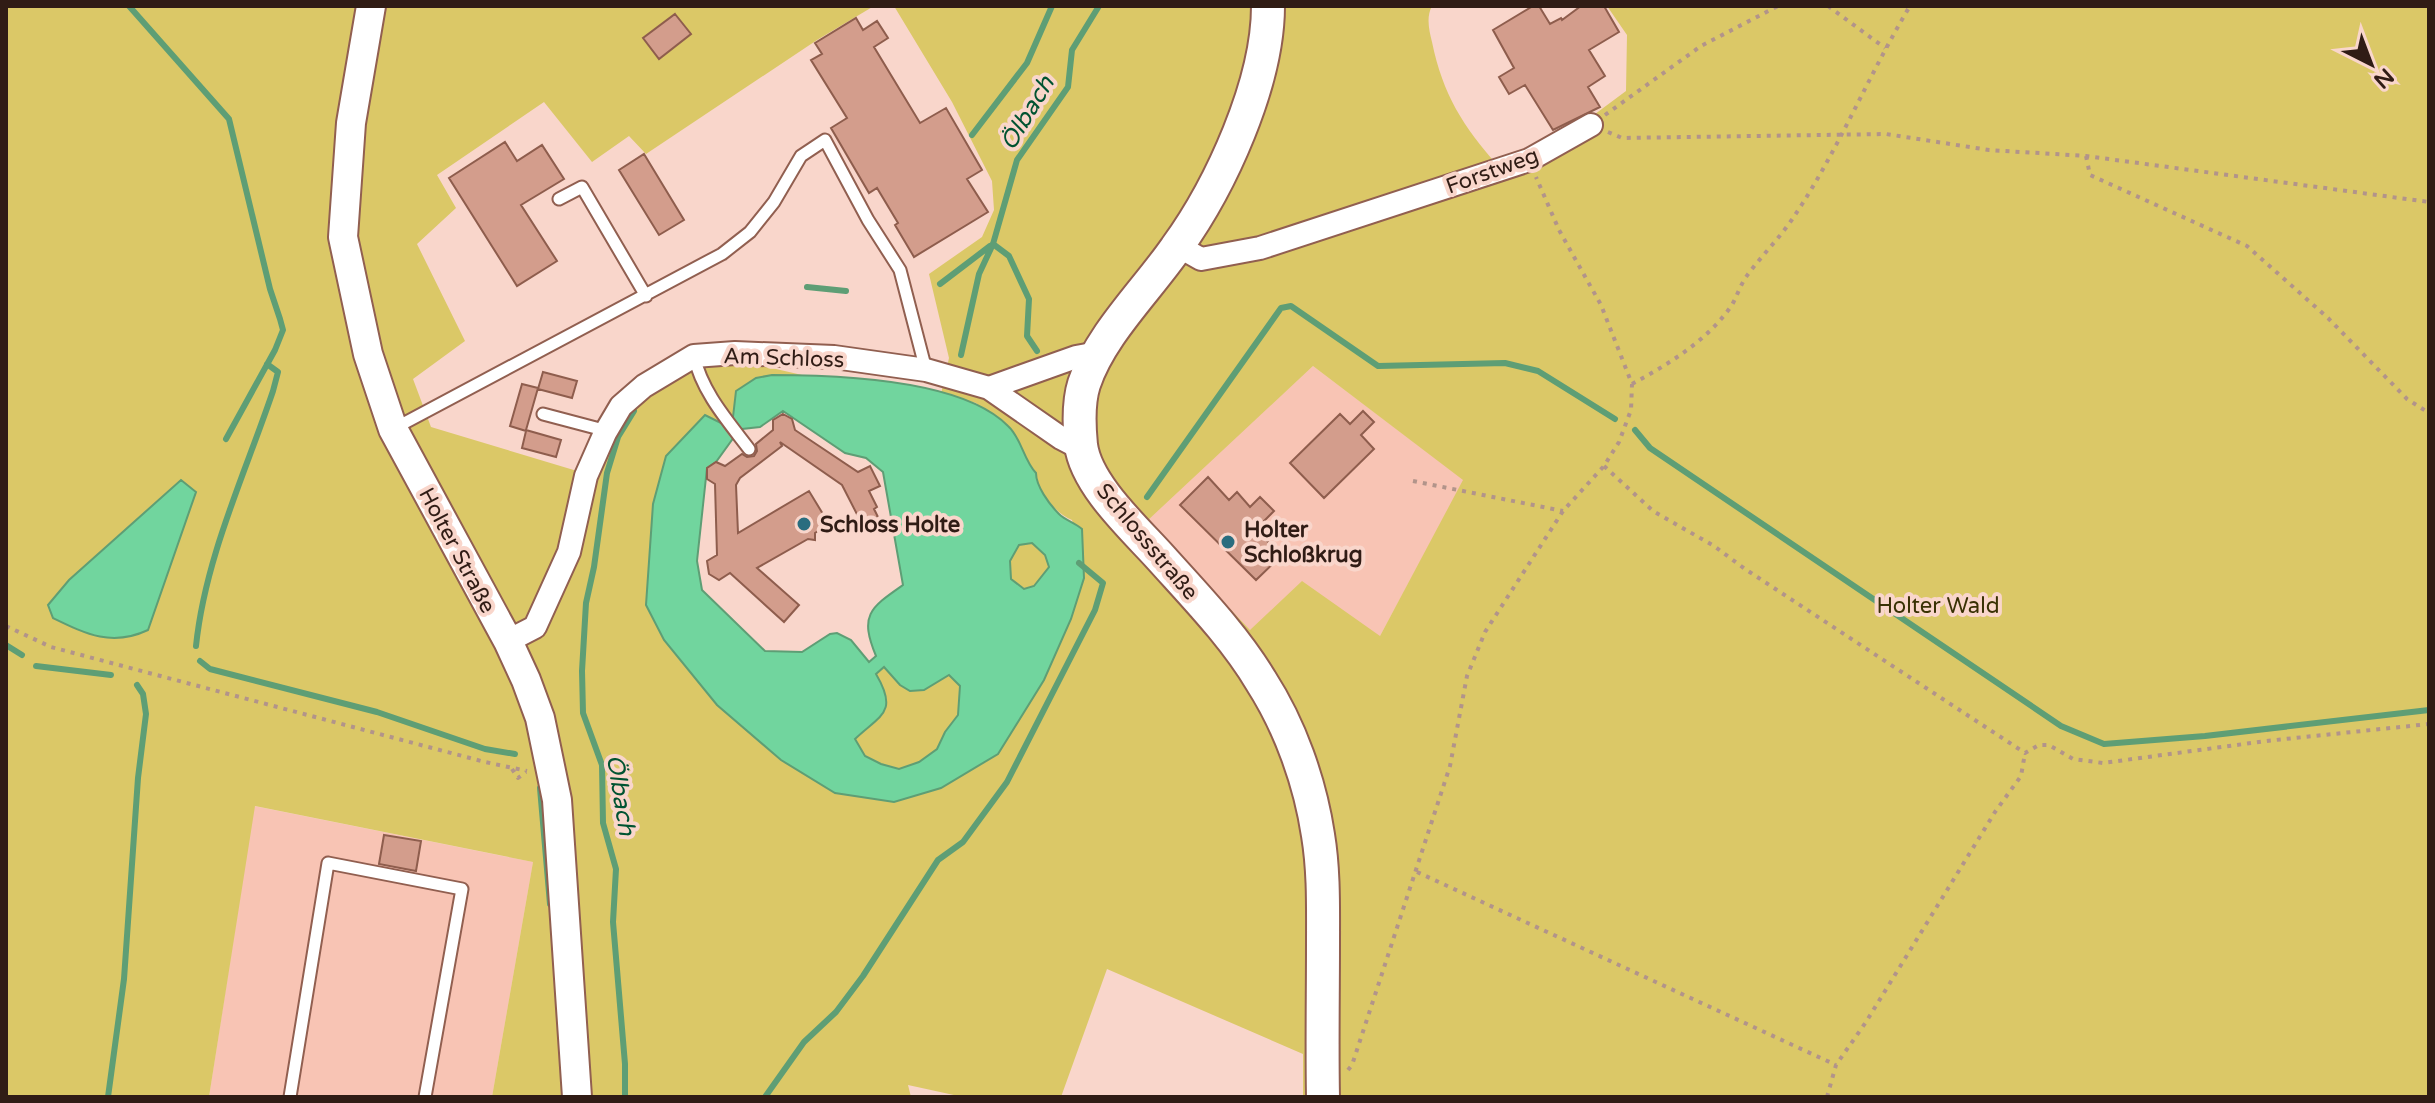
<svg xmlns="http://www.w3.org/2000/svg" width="2435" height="1103" font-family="'Varela Round',sans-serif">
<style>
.built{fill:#f8c4b4}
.green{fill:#dbc867;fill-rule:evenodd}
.water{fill:#71d59e;stroke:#5e9e75;stroke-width:2;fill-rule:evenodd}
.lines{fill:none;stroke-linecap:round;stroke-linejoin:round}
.stream{stroke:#5e9e75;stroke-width:6}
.building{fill:#d39d8c;stroke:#8e5d4d;stroke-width:2}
.service-casing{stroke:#915f50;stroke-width:15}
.minor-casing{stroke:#915f50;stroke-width:26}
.tertiary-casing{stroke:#915f50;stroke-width:32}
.secondary-casing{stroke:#915f50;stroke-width:36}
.path{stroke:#b2948a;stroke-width:4;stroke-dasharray:4 6;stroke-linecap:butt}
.service{stroke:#fff;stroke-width:11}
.minor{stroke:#fff;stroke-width:22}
.tertiary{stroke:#fff;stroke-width:28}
.secondary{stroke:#fff;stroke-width:32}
.poi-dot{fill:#2a6d7f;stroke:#f9d6cb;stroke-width:3}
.labels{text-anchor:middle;stroke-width:8;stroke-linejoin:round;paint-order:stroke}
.street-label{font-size:22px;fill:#301c15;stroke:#f9d6cb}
.poi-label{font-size:22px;font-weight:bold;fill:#301c15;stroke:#f9d6cb;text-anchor:start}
.park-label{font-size:22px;fill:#393104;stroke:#f9d6cb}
.water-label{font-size:24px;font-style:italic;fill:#005331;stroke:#f9d6cb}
</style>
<rect width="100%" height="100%" fill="#f9d6cb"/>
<path class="built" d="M1313 366 1464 480 1380 636 1250 630 1146 520Z
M254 806 533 862 492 1097H209Z"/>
<path class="green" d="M6 6H874L817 40 646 154 629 136 592 162 544 102 437 175 456 208 417 244 465 341 413 379 431 427 597 477 627 410 678 374 724 364H754L802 375H772L736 391 733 417 723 424 705 415 664 640 717 705 781 760 835 793 998 754 1044 680 1071 619 1084 577 1082 556 1072 520C1056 514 1036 490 1036 473L1025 462 1021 448 976 403 941 394 949 358 929 274 982 237 994 210 992 181 952 102 894 6H1432C1426 17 1429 30 1432 42 1443 95 1463 126 1498 166L1587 120 1626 91 1627 35 1607 6H2429V1097H1303V1054L1107 969 1061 1097H963L908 1085 911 1097H492L533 862 255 806 209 1097H6ZM1313 366 1463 480 1380 636 1302 581 1250 630 1147 521Z
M1032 543 1045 555 1049 567 1034 586 1024 589 1011 579 1010 561 1019 545Z
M884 666 900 685 924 690 949 675 960 686 958 715 945 732 937 749 919 762 899 769 881 764 865 756 855 739C882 716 898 711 876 674Z"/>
<path class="water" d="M772 375C835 375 962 379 1008 426 1022 439 1023 459 1036 473 1036 486 1049 504 1059 514 1065 520 1075 523 1082 529L1084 578 1071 619 1044 680 998 754 941 788 894 802 835 793 781 760 717 705 664 640 646 605 653 504 666 456 705 415 723 424 733 417 736 391 756 378ZM783 411 845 453 866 458 883 472 903 585C870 608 859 615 876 656L869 662 851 640 837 633 830 634 802 652 765 651 702 590 697 561 707 468 716 462 737 433 742 429 760 427ZM1032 543 1045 555 1049 567 1034 586 1024 589 1011 579 1010 561 1019 545ZM884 667 900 685 910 691 924 690 949 675 960 686 958 715 945 732 937 749 919 762 899 769 881 764 865 756 855 739C880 715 899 713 876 674Z
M181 480 196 492 148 630C112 647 86 634 53 618L48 605 69 580Z"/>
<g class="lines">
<path class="stream" d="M129 6 229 119 270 289 280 319 283 330 275 350 226 439
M972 135 1027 63 1052 6
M940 284 990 246
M807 287 846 291
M1037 351 1027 336 1029 299 1009 256 993 244 1017 160 1068 87 1072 50 1099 6
M961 355 979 274 993 244
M1635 430 1650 448 2061 726 2104 744 2205 736 2429 710
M1147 497 1281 308 1291 306 1378 366 1505 363 1538 371 1615 419
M6 645 22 655
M196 646C205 558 245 474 273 391L278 372 267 364
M200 661 210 669 377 712 485 749 515 754
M36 666 111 675
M540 788 550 904
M108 1097 124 979 138 778 146 714 143 694 137 685
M625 1097V1064L613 922 616 869 603 823 602 765 583 713 582 671 586 603 594 567 607 473 618 437 634 411
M765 1097 804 1042 836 1012 863 976 938 860 963 842 1007 782 1095 610 1103 583 1079 563"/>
</g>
<path class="building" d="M1533 6H1539L1550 24 1561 18 1562 20 1581 6H1604L1619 32 1589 50 1605 76 1588 87 1600 107 1553 130 1525 85 1509 94 1499 77 1514 68 1493 30Z
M675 14 691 34 659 59 643 38Z
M856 18 863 30 877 21 888 38 874 47 920 123 946 108 982 170 967 179 988 212 914 257 895 225 898 223 877 188 869 193 831 128 847 118 811 60 822 54 815 43Z
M505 142 517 161 542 145 564 179 521 205 557 261 517 286 449 178Z
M644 154 684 220 659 235 619 170Z
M543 372 577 381 572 398 538 389Z
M522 384 538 388 526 430 561 440 556 457 522 448 526 431 510 426Z
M1363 411 1374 422 1361 435 1374 449 1324 498 1290 463 1340 414 1350 424Z
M783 414 792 419 795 430 858 472 870 466 880 486 869 491 877 507 874 509 878 517 862 524 842 485 780 442 782 446 740 478 736 485 738 533 809 491 829 524 815 533V540L808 539 757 568 799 605 784 622 730 573 719 580 709 574 707 561 717 555 715 484 707 479V468L716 462 725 466 742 454 747 457 754 456 757 451 756 444 773 430V420Z
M1208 477 1229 500 1237 492 1250 507 1260 497 1274 511 1256 529 1281 556 1256 580 1180 505Z
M384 835 421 841 416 871 379 864Z"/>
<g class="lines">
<defs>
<path id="service" d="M559 199 582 187 646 296
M694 356C702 392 727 420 749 449
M543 414 596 428 605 433
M395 428 722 254 750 232 774 202 801 156 825 140 868 220 900 270 926 370
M290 1097 328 863 462 889 425 1097"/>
<path id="minor" d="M1178 246 1201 259 1260 248 1529 160 1591 125
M989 388 1076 357 1098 353
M508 641 535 627 569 552 586 476 605 433 621 406 644 386 694 356 735 353 834 357 926 370 989 388 1061 438 1082 449"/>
<path id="tertiary" d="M371 6 351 123 343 237 368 354 393 429 508 641 526 680 540 718 557 800 577 1097"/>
<path id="secondary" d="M1268 6C1268 83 1221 186 1176 248 1147 290 1100 335 1084 384 1078 403 1079 425 1081 445 1086 485 1135 529 1161 558 1196 597 1234 636 1261 681 1290 726 1310 782 1318 835 1324 871 1323 908 1323 944 1323 995 1322 1046 1323 1097"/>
</defs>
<use href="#service" class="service-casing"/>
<use href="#minor" class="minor-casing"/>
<use href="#tertiary" class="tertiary-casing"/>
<use href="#secondary" class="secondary-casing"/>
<path class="path" d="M1828 6 1885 48
M1605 115 1701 46 1778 6
M1608 132 1622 138 1886 134 1989 150 2086 156 2429 202
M2086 156 2090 175 2247 246 2328 318 2407 399 2429 413
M1632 384C1669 364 1708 340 1732 305 1737 296 1740 286 1746 277 1761 256 1781 237 1795 215 1839 149 1869 74 1910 6
M1604 466 1653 511 1714 546 1745 569 2025 753 2039 745H2049L2073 759 2103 763 2266 741 2429 724
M1413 481 1563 511
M6 626 51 647 485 762 527 771
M512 769 518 778 526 772
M1417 872 1836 1065
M1348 1070 1352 1065 1450 766 1467 676 1485 632 1563 511 1604 466 1619 442 1631 410 1632 384 1601 305 1559 230 1536 177
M1827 1097 1836 1065 1866 1022 1995 812 2021 776 2025 753"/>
<use href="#service" class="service"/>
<use href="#minor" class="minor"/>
<use href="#tertiary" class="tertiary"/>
<use href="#secondary" class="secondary"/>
</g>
<g class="poi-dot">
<circle cx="804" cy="524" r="8"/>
<circle cx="1228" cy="542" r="8"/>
</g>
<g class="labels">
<g class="street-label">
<text transform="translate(1492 170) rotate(-20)" y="8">Forstweg</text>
<text transform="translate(784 357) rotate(2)" y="8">Am Schloss</text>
<text transform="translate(1148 541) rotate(50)" y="8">Schlossstraße</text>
<text transform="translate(458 550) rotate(62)" y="8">Holter Straße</text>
</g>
<g class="poi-label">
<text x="820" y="532">Schloss Holte</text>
<text x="1244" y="537">Holter<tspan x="1244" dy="25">Schloßkrug</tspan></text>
</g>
<g class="park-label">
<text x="1938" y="613">Holter Wald</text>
</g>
<g class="water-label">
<text transform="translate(1027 113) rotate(-59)" y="8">Ölbach</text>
<text transform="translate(621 795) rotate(81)" y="8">Ölbach</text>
</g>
</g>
<rect width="2435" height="1103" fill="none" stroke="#301c15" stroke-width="16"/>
<g transform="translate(2371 64) rotate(138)" stroke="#f9d6cb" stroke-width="6" paint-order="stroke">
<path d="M0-6L14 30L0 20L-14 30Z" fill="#301c15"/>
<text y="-12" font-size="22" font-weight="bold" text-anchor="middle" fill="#301c15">N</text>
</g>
</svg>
